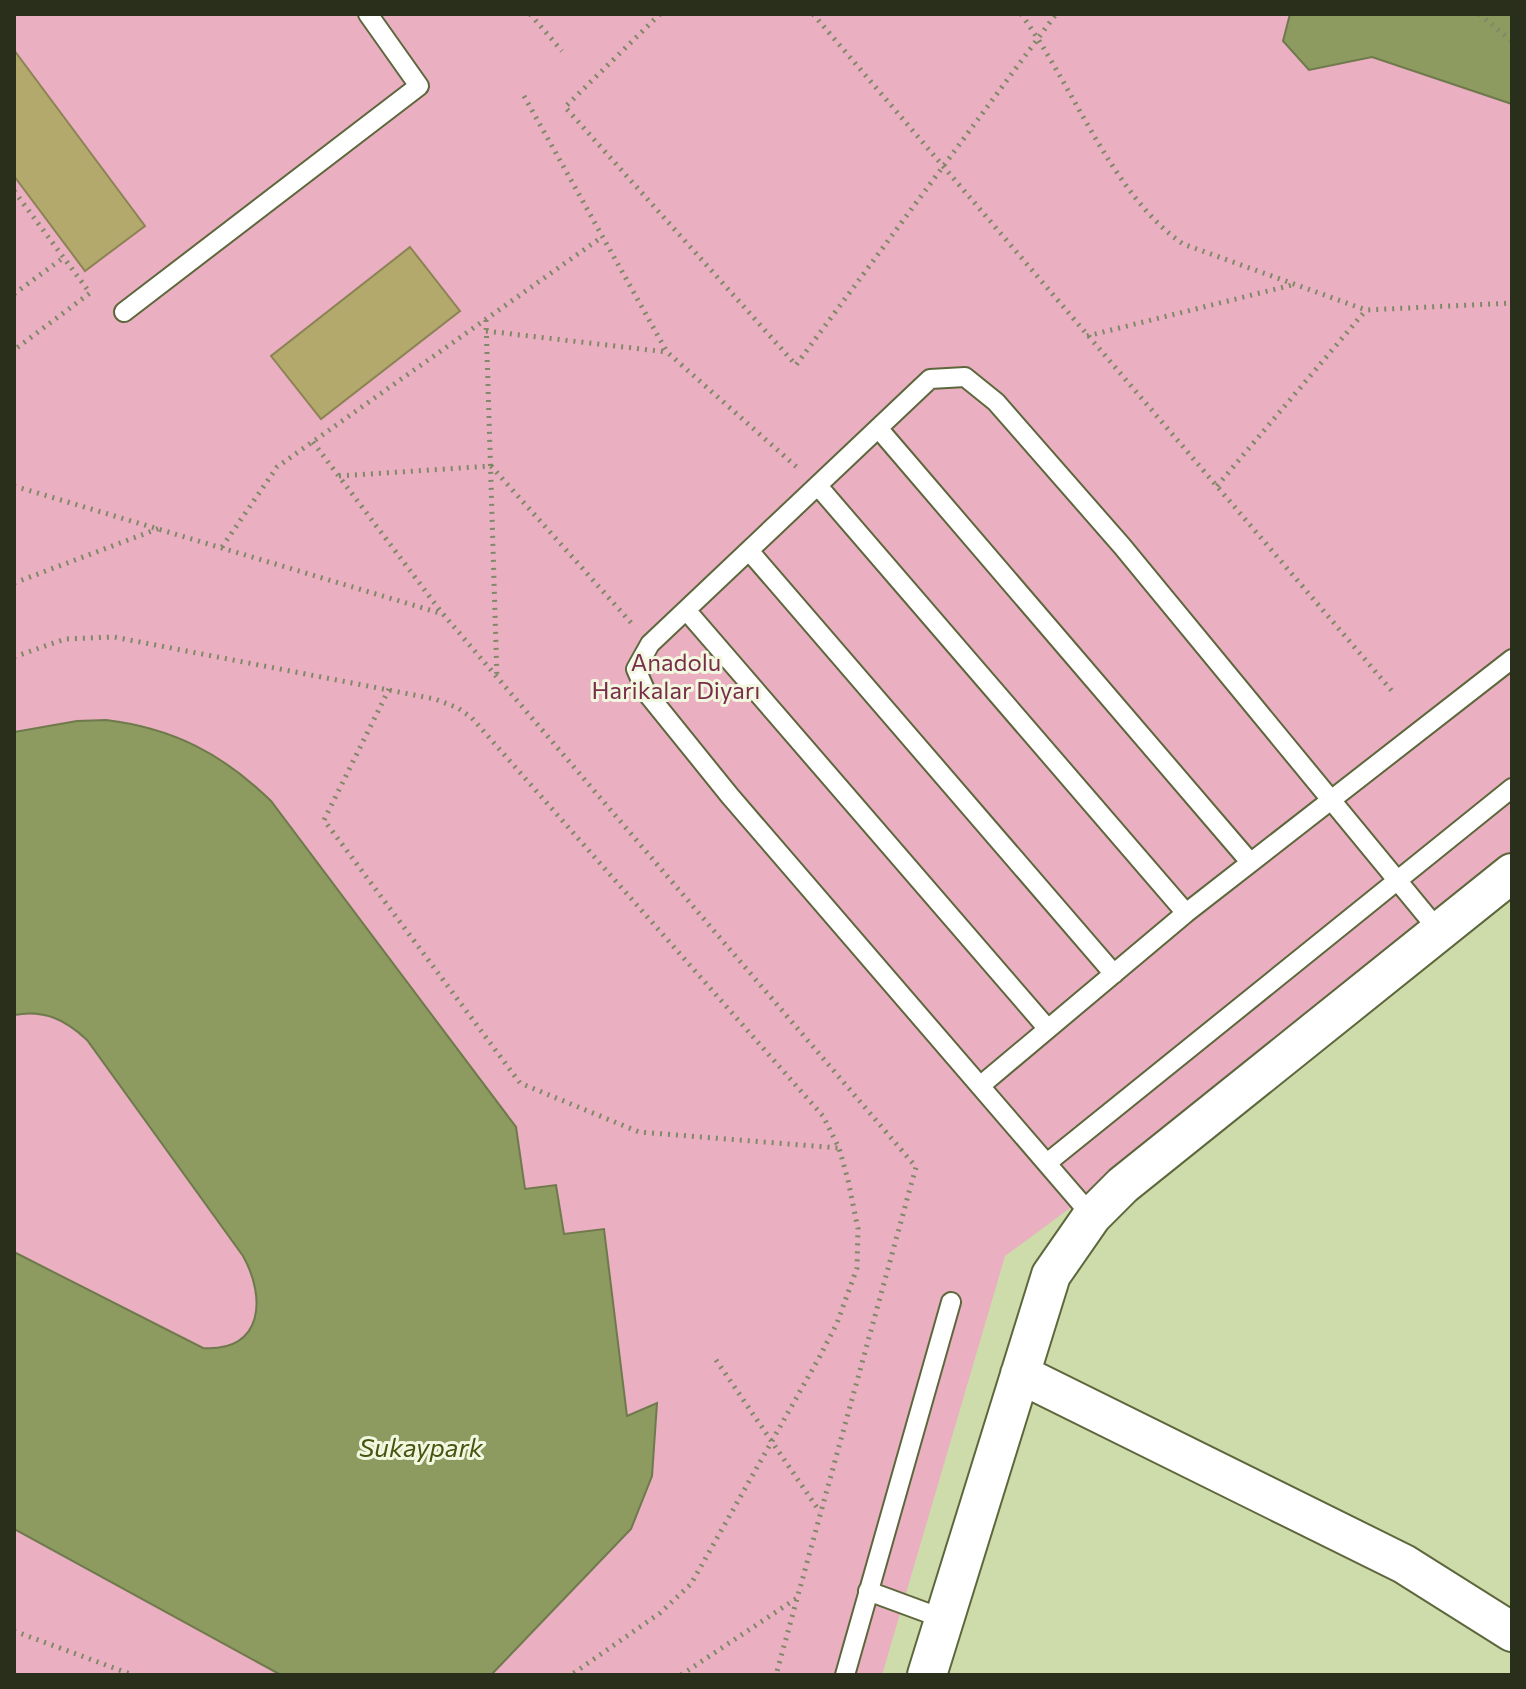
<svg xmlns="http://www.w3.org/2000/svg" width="1526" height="1689" font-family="Commissioner,sans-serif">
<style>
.green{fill:#eaafc0}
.water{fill:#8d9a60;stroke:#6f7a4c;stroke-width:2}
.building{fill:#b4a96c;stroke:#8b8355;stroke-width:2}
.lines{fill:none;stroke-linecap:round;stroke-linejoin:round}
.lane-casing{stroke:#5d673c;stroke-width:22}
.street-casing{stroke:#5d673c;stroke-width:42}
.path{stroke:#808967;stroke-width:5;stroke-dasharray:2 6;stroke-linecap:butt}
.lane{stroke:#fff;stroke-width:18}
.street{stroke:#fff;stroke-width:38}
.labels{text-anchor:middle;stroke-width:6;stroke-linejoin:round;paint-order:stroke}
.park-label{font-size:24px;fill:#7a2d4a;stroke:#f2f8e0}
.water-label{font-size:26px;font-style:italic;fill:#485512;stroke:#f2f8e0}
</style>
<rect width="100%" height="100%" fill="#cedbab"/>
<path class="green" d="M14 14H1512V872L1314 1028 1005 1256 882 1675H14Z"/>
<path class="water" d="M1290 14H1512V104L1372 57 1309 70 1283 41Z
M106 720C173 728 223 754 271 801L516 1127 525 1189 556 1185 564 1234 604 1229 627 1416 657 1403 652 1476 631 1529 491 1675H281L14 1529V1252L203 1348C264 1352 266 1297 243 1256L87 1040C66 1020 44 1009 14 1015V732L77 721Z"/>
<path class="building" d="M14 50 145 226 85 271 14 176Z
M410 247 460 311 321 419 271 356Z"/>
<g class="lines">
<defs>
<path id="lane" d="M124 312 419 86 368 14
M878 428 1250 862
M818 486 1186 913
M751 553 1114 974
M686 610 1048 1029
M980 1086 1186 913 1512 659
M1047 1163 1512 788
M1092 1216 730 796 646 692 636 669 650 644 930 379 965 377 996 402 1122 546 1439 931
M868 1591 944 1619
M845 1675 951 1302"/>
<path id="street" d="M1020 1374 1404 1564 1512 1632
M927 1675 1051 1275 1092 1216 1123 1185 1512 873"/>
</defs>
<use href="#lane" class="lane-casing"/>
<use href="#street" class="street-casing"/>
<path class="path" d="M530 14 562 51
M660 14 565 107 796 365 1056 14
M813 14 1392 691
M1021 14C1073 85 1112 195 1183 244L1366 310 1512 303
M1479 14 1512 41
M524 96 667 352 800 470
M14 191 90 293 14 350
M14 294 63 258
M486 320 497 678
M486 331 667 352
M1087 336 1292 285
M313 442 442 613
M491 466 634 626
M339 476 491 466
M14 486 443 614 916 1167 776 1675
M1217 486 1366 310
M222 547 277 467 602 237
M14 583 160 528
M14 657 65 639 114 637 435 699 458 708 472 718 823 1116 839 1148 848 1180 858 1229 857 1268 837 1323 820 1356 691 1584 660 1613 571 1675
M389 689 324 820 520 1083 639 1132 839 1148
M716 1360 820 1512
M14 1631 133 1675
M681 1675 797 1598"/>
<use href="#lane" class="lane"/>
<use href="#street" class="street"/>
</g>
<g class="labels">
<g class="park-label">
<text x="676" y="671">Anadolu<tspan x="676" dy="28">Harikalar Diyarı</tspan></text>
</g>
<g class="water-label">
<text x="421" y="1457">Sukaypark</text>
</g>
</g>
<rect width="1526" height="1689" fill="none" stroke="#2a2f1c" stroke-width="32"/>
</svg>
